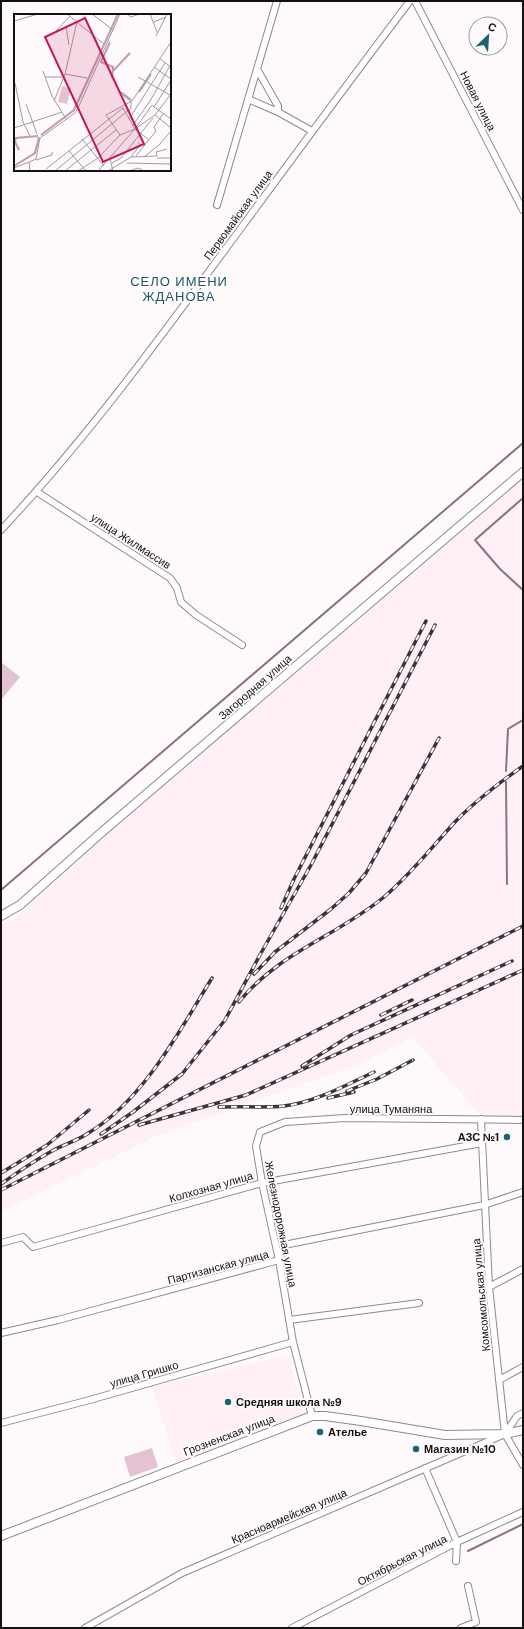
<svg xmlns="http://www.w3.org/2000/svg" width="524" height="1629" font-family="'DM Sans',sans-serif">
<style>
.built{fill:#ffeff6}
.green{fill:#e3c3d2}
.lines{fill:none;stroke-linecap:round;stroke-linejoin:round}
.stream{stroke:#8e717f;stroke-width:2}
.minor-casing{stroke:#92888c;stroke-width:8}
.major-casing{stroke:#92888c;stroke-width:10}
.minor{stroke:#fff;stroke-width:6}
.major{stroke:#fff;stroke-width:8}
.rail-casing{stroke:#3a3638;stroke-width:3.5}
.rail{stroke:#fefafc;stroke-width:2;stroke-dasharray:6;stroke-linecap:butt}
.poi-dot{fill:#1a6371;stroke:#fefafc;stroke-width:1.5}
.labels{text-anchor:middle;stroke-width:4;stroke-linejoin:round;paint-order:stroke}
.street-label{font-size:11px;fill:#141012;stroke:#fefafc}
.poi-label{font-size:11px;font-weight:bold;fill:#141012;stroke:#fefafc;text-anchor:start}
.quarter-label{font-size:13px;letter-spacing:1px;fill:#1e5561;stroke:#fefafc}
.inset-river{fill:none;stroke:#c39aae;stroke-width:2}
.inset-road{fill:none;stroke:#a09c9e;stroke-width:1}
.view{fill:#c2185b;fill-opacity:0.15;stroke:#c2185b;stroke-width:2}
.inset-edge{fill:none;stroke:#141012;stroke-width:2}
</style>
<rect width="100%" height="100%" fill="#fefafc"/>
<path class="built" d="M523 473V1117L483 1118 412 1037 362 1063 157 1136 1 1212V926L20 915 120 822 295 666Z
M284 1356 290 1360 303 1416 176 1462 152 1387Z"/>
<path class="green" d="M1 662 20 677 1 700Z
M152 1448 158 1467 130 1477 124 1457Z"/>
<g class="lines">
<path class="stream" d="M523 498 475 540 500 569 523 590
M506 771 508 729 523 720
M506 782 507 884
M1 890 523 443
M468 1551 523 1524"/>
<defs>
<path id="minor" d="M415 1 523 210
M257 69 278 106V112L312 131
M248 99 278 112
M217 205 277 1
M37 492 170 578 177 588 181 602 196 615 242 645
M1 530C89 436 165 331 241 228 297 152 353 76 410 1
M481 1119 489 1287 505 1434 523 1465
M1 1243 23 1237 33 1247 262 1183 482 1143
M489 1287 523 1269
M289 1320 419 1303
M1 1333 58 1320 279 1260 284 1245 484 1205 523 1192
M499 1380 523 1367
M312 1416 293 1342 279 1260 262 1183 256 1146 260 1132 285 1122 345 1118 523 1120
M1 1423 86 1401 293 1342
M425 1468 457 1542 456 1561
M85 1628 182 1573 505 1434 517 1416 523 1413
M292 1628 457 1542 523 1512
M461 1628 476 1622 468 1586"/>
<path id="major" d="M1 916 20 905 102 832 523 472
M1 1536 312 1416H325L361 1421 445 1435 505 1434 523 1430"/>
</defs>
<use href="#minor" class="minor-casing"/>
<use href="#major" class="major-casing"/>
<use href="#minor" class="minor"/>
<use href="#major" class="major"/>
<defs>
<path id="rail" d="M281 908 294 879 426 621
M254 974 275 952 331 909 349 893 366 873 439 738
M239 1002C278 953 337 936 384 897 410 875 432 847 455 822 476 800 499 783 523 766
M381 1015 412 1000
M302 1066 351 1035 512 961
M347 1091 377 1079 413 1060
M328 1098 354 1092
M219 1107C241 1106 263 1108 284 1106 316 1102 346 1085 374 1072
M139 1125 246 1095 523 970
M101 1134 133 1112 182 1074 225 1020 261 953 311 865 435 625
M1 1173 47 1145 89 1110
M1 1184C18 1172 34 1161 52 1151 65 1144 79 1140 90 1132 144 1099 180 1030 212 978
M1 1190 523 926"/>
</defs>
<use href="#rail" class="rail-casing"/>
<use href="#rail" class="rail"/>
</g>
<g class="poi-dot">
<circle cx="507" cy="1137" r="4"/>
<circle cx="228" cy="1402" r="4"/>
<circle cx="320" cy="1432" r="4"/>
<circle cx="416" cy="1449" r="4"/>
</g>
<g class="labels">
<g class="street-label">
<text transform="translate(478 101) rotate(63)" y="4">Новая улица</text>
<text transform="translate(238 215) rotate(-54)" y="4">Первомайская улица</text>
<text transform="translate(131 541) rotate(33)" y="4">улица Жилмассив</text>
<text transform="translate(255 687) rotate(-41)" y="4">Загородная улица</text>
<text x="391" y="1113">улица Туманяна</text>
<text transform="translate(211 1187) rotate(-16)" y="4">Колхозная улица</text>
<text transform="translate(281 1224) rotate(79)" y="4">Железнодорожная улица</text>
<text transform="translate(218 1267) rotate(-15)" y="4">Партизанская улица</text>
<text transform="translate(481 1295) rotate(-95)" y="4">Комсомольская улица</text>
<text transform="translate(144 1374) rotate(-16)" y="4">улица Гришко</text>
<text transform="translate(229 1435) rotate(-21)" y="4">Грозненская улица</text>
<text transform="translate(289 1516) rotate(-23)" y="4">Красноармейская улица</text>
<text transform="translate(402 1560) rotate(-27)" y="4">Октябрьская улица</text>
</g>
<g class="poi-label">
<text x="499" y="1141" text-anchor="end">АЗС №1</text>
<text x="236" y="1406">Средняя школа №9</text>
<text x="328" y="1436">Ателье</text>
<text x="424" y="1453">Магазин №10</text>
</g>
<g class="quarter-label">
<text x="179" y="286">СЕЛО ИМЕНИ<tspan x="179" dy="15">ЖДАНОВА</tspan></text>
</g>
</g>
<g transform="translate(14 14)">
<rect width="157" height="157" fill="#fefafc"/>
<path d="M48 72 57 74 53 90 44 88Z" fill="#e3c3d2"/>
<path class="inset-river" d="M96 28 87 48 99 53 98 64M99 57 116 39M107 78 117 86M125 78 137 60M27 121 60 96 104 0M5 136 1 128 2 124 24 122M0 152 21 139 25 123"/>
<path class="inset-road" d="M53 0 91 31M78 0 99 16M113 0 117 3 125 0M136 0 143 18M0 7 24 0M140 8 152 3M52 12 55 31M41 18 56 2M142 22 153 0M146 45 157 53M140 53 157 65M29 57 38 82 52 105M51 60 73 64M31 63H50M124 63 156 81M1 69 9 108 16 122M40 87 51 60 63 8M12 90 23 120M140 93 157 105M109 94 121 115 135 126M141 101 157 114M115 105 151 49M119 111 136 87 157 50M0 114 48 98M106 121 92 101 118 87 157 28M68 125 90 152M55 137 72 157M122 142 142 117 140 113 149 100M117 143 126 131 124 128M130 143 145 131 157 117M143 144H157M96 145 99 157M22 146 38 141V138M98 149 107 144 139 104M113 149 157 150M0 154 15 148M32 155 109 94M16 157 15 148 22 145 26 124 61 99 65 92 106 0M41 157 117 94V88L109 81M51 157 102 116M64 157 84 144 106 121 121 115 141 101 157 80M84 157 121 115 138 91 140 93 157 66M94 157 117 143 143 142 142 138 153 135M115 157 124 154 130 157"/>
<path class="view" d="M71 4 130 130 89 148 31 23Z"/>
<rect width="157" height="157" class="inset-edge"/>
</g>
<rect width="524" height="1629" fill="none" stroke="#141012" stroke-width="4"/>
<g transform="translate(488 36) rotate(25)"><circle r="19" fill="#fefafc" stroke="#a09c9e"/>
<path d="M0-3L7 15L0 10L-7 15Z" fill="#1a6371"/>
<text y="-6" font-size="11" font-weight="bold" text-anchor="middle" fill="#141012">С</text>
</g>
</svg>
